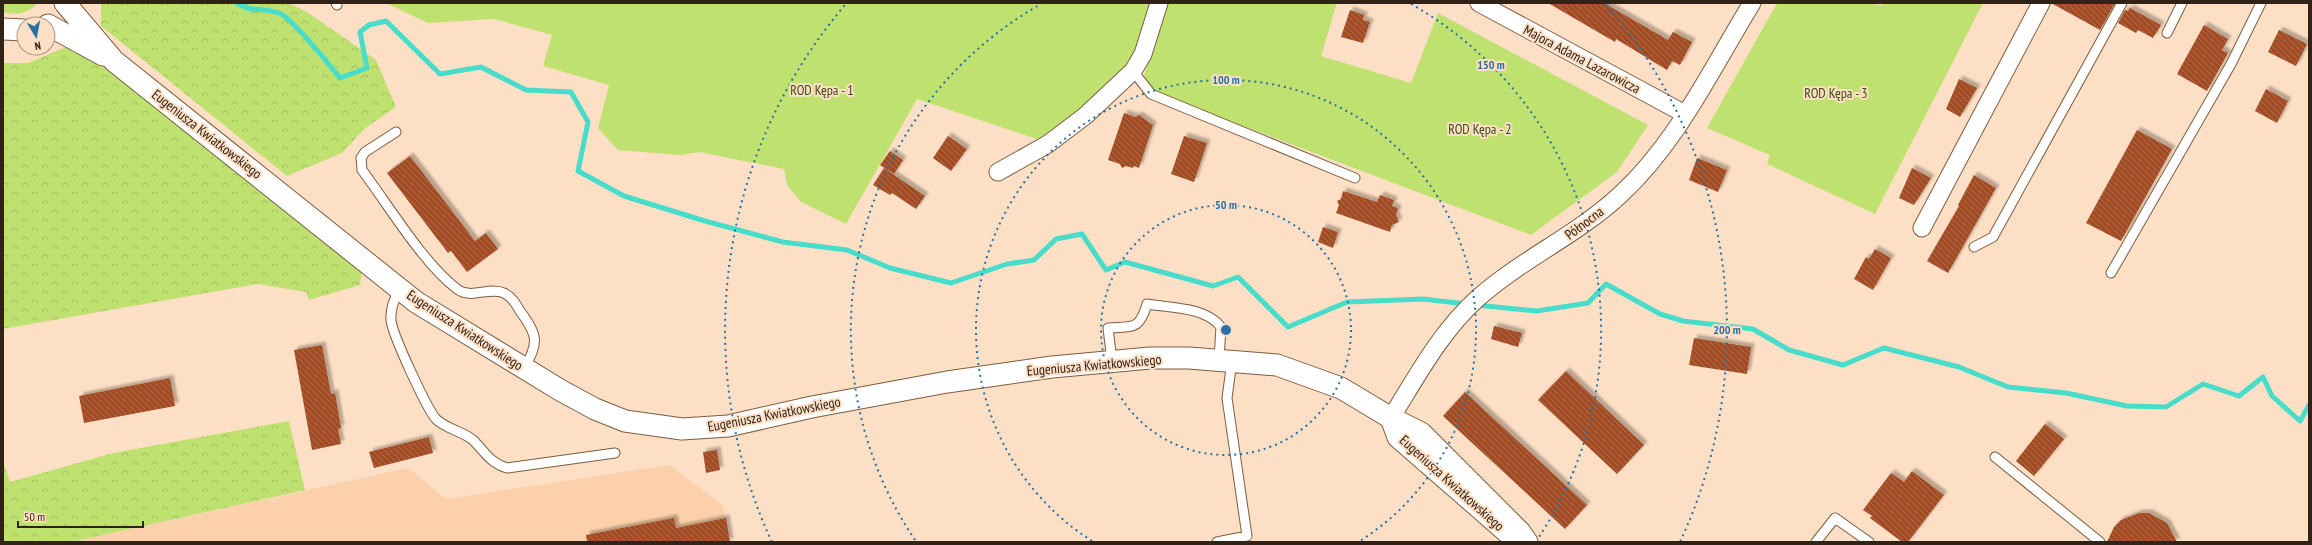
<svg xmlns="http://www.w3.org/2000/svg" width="2312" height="545" font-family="'PT Sans Narrow',sans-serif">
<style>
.built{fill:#fbd0aa}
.green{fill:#bfe170}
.forest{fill:url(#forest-crowns)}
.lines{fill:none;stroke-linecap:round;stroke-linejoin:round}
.stream{stroke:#48ddcb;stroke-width:5}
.building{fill:url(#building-back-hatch);filter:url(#shadow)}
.service-casing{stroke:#7d5d3f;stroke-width:11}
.minor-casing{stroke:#7d5d3f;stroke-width:19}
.tertiary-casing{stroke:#7d5d3f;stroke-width:23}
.service{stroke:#fff;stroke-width:9}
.minor{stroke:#fff;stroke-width:17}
.tertiary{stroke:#fff;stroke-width:21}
.ring{fill:none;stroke:#2871a5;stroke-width:2;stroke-dasharray:2 4}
.labels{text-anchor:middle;stroke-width:4;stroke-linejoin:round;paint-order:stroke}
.street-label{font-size:14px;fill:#302216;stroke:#fddfc5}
.park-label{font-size:14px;fill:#3a4917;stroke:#fddfc5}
.centre{fill:#2871a5;stroke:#fddfc5;stroke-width:2}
.ring-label{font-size:12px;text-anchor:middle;font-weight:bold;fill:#2871a5;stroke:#fddfc5;stroke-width:4;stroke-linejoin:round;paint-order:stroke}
</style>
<defs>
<pattern id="forest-crowns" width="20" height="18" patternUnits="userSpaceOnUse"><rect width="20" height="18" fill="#bfe170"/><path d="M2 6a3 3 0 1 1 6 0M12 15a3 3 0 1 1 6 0" fill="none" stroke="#a4c160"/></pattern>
<pattern id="building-back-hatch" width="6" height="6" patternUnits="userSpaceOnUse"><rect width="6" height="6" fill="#a34c24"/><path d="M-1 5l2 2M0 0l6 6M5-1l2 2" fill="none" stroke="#ac6e51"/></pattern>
<filter id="shadow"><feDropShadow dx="3.5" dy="-3.5" stdDeviation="1" flood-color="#0004"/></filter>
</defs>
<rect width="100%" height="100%" fill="#fddfc5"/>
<path class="built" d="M670 465 723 506 731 542H72L408 468 446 499Z"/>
<path class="green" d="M3 3H38C29 13 16 16 3 12Z
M386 3H1151L1132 63 1043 141 917 99 846 224 801 202 787 185 784 169 699 152 680 155 618 150 598 128 609 85 543 66 552 35 495 19 428 23Z
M1166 3H1337L1321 56 1411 83 1438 13 1648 125 1617 172 1531 235 1161 95 1151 88 1144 76Z
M1777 3H1874L1881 6 1882 3H1983L1875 214 1767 164 1770 155 1707 128Z"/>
<path class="forest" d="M101 3H289L307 12 376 60 396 107 364 129 342 153 287 176 101 26Z
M71 45 110 71 362 270 360 285 309 300 306 292 258 284 3 329V63H28Z
M289 421 305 490 72 542H3V461L10 482 113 453Z"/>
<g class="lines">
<path class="stream" d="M237 3C250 13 267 7 281 14 294 20 329 65 340 78L367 68 360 32 369 25 386 21 440 74 481 67 526 90 571 92 588 122 578 171 624 196 705 221 783 242 847 250 890 268 951 283 1007 264 1034 260 1056 239 1082 234 1106 270 1125 262 1213 286 1238 277 1288 327 1347 302 1423 299 1466 304
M1476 305 1537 311 1588 303 1606 284 1660 314 1683 321 1753 329 1789 350 1843 365 1884 348 1959 367 2008 387 2066 393 2127 406 2166 407 2203 384 2239 396 2263 377 2272 396 2300 421 2309 405"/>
</g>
<path class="building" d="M1548 3H1604L1668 40 1673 32 1692 42 1680 65 1672 61 1667 70 1616 39 1615 42Z
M2051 3H2115L2100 30Z
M2130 8 2161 25 2153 38 2138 30 2136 33 2118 23 2125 10 2128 11Z
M1350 10 1364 15 1363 20 1370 22 1363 43 1341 37Z
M2204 25 2228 39 2222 50 2228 53 2207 91 2177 74Z
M2279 30 2307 44 2296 66 2268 52Z
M1959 79 1977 88 1960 117 1946 109Z
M2266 89 2288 101 2277 123 2255 111Z
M1124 113 1135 117 1139 115 1153 125 1139 168 1134 166 1133 168 1126 166 1122 168 1120 164 1108 160Z
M2137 130 2172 149 2121 241 2086 223Z
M948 136 967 149 951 171 933 158Z
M1184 136 1207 143 1194 182 1171 174Z
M890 151 903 160 894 174 880 165Z
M410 156 475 241 486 233 498 249 467 272 451 251 448 253 387 173Z
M1697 158 1727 170 1718 192 1689 180Z
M884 168 925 196 916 209 892 193 890 195 873 185Z
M1912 168 1931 178 1914 205 1899 198Z
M1974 175 1996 188 1948 273 1927 261 1959 206 1958 205Z
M1343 191 1377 202 1380 195 1394 200 1392 206 1398 208 1396 215 1399 222 1392 225 1390 232 1336 213 1339 205 1337 201 1341 199Z
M1323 227 1338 232 1333 248 1318 242Z
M1875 249 1891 258 1873 290 1854 279 1866 257 1869 259Z
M1494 326 1522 333 1518 347 1491 339Z
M1694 338 1751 347 1747 374 1689 365Z
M322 345 331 394 335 393 341 428 338 429 341 444 312 450 294 350Z
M1566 371 1644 445 1617 474 1538 400Z
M170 378 175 406 84 423 79 396Z
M1465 392 1587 505 1565 529 1443 416Z
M2045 424 2064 439 2034 476 2016 461Z
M429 437 433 453 374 468 369 452Z
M717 450 720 470 706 473 703 452Z
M1912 471 1944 495 1908 542H1902L1870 518 1872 516 1863 510 1891 473 1904 482Z
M2139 513H2149L2167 523 2177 542H2107L2114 527 2121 520Z
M674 518 676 528 726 518 730 542H587L586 535Z"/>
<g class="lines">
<defs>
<path id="service" d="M336 3 337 5
M2167 33 2182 3
M1133 71 1151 94 1355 178
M396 132 365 152 361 158 362 170C389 206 423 263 457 289 471 300 489 286 504 293 512 297 516 304 520 311 537 334 540 343 524 368
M1974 247 1993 237 2122 3
M2111 273 2231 64 2261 3
M400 288C395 298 390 308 391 320 392 334 427 409 436 419 446 429 462 431 473 440 485 452 490 463 507 468L615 453
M1112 361 1108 328C1133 326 1139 331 1147 304 1171 308 1206 307 1221 327L1219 359
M1995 457 2100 542
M1217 542 1247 536 1227 398 1232 361
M1816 542 1835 518 1869 542"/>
<path id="minor" d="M1479 3 1685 114
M998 172 1048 144 1085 116 1133 71 1143 54 1159 3
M1922 228 2041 3
M1391 418C1417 376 1441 331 1478 298 1522 259 1577 235 1620 195 1677 143 1712 68 1752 3"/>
<path id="tertiary" d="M65 3 114 61 416 302 560 390 595 409 625 421 682 429 728 426 812 407 947 382 1052 367 1150 358H1189L1277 365 1341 388 1391 418
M48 25 103 55
M3 29 24 30
M1521 542 1507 532 1398 437 1391 418 1421 433 1520 532 1527 542"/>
</defs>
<use href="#service" class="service-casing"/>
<use href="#minor" class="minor-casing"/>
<use href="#tertiary" class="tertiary-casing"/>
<use href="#service" class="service"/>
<use href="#minor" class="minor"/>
<use href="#tertiary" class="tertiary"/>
</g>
<g class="ring">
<circle cx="1226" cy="330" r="125"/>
<path d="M1092 541A250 250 0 1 1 1360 541"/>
<path d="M915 540A375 375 0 0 1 1041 4M1411 4A375 375 0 0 1 1537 540"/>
<path d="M772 542A501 501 0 0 1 845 5M1607 5A501 501 0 0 1 1680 542"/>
</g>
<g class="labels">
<g class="street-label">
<text transform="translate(1582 59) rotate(28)" y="5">Majora Adama Lazarowicza</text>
<text transform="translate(207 134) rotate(38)" y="5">Eugeniusza Kwiatkowskiego</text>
<text transform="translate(1584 223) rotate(-37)" y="5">Północna</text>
<text transform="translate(465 330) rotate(33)" y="5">Eugeniusza Kwiatkowskiego</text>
<text transform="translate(1094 365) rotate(-5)" y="5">Eugeniusza Kwiatkowskiego</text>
<text transform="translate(774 414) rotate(-11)" y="5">Eugeniusza Kwiatkowskiego</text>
<text transform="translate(1452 483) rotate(42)" y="5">Eugeniusza Kwiatkowskiego</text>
</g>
<g class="park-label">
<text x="822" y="95">ROD Kępa - 1</text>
<text x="1836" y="98">ROD Kępa - 3</text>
<text x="1480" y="134">ROD Kępa - 2</text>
</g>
</g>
<circle cx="1226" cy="330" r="6" class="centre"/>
<g class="ring-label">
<text x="1491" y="69">150 m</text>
<text x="1226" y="84">100 m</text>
<text x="1226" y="209">50 m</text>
<text x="1727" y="334">200 m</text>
</g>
<rect width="2312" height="545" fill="none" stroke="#302216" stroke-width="8"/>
<g transform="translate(36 36) rotate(170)"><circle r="19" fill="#fddfc5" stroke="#ab937f"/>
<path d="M0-3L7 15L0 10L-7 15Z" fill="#2871a5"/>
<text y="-6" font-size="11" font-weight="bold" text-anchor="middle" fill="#302216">N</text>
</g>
<path d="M18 521v6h125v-6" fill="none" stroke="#302216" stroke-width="2"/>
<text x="24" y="521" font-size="12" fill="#302216" stroke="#fddfc5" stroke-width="3" paint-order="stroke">50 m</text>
</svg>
